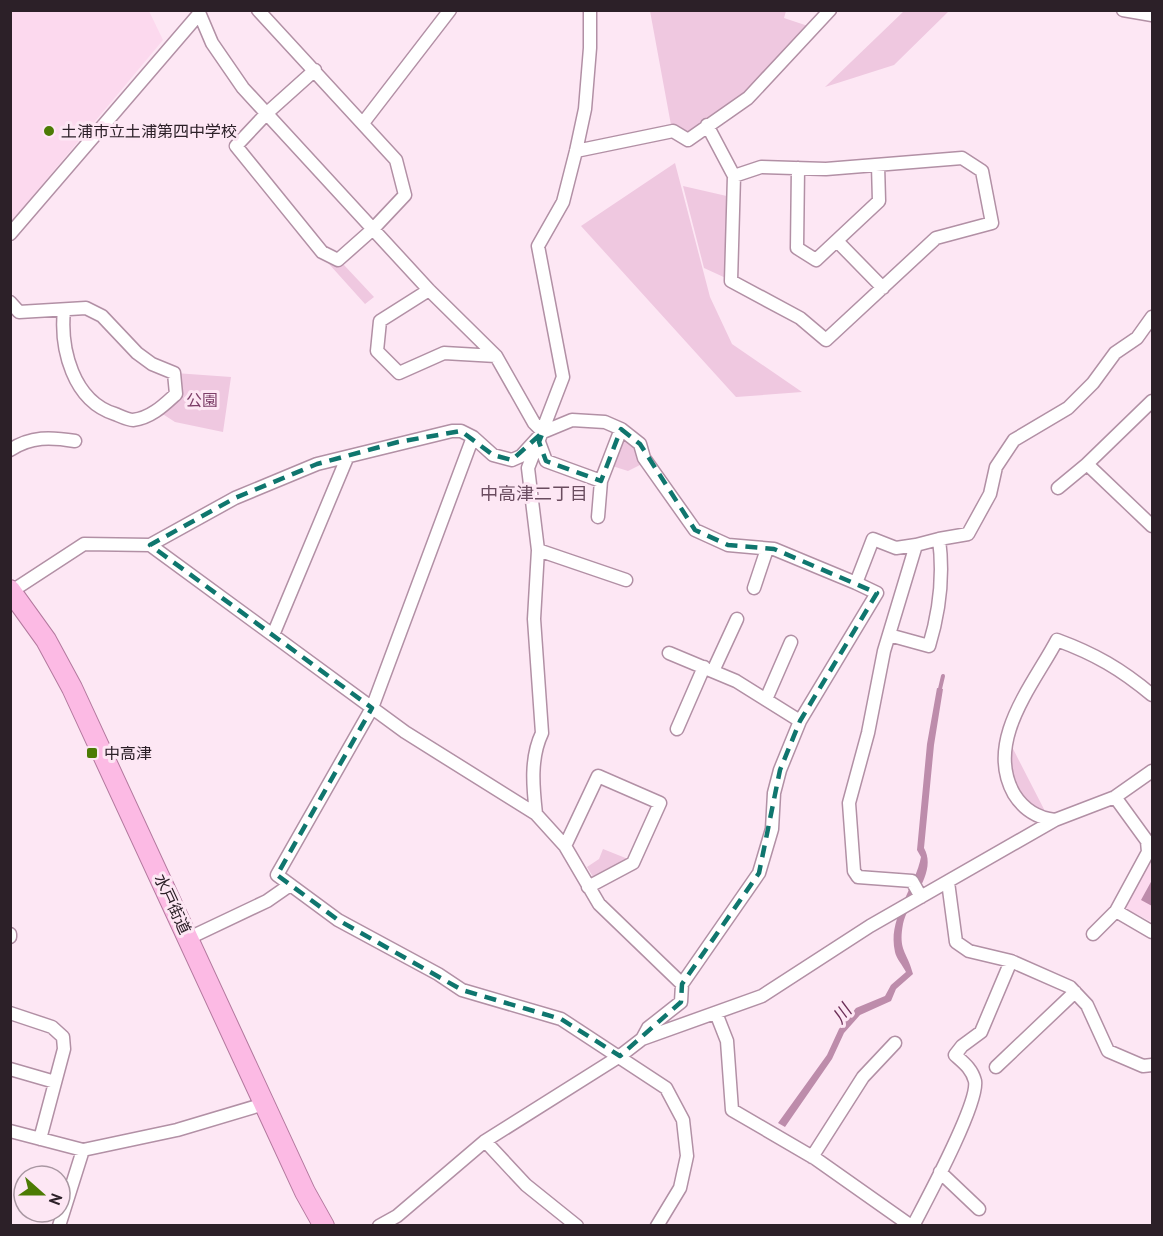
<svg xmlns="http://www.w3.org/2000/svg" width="1163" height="1236" font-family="'PT Sans','Noto Sans JP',sans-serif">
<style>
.built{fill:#fcd9ee}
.green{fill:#efc8e0}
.water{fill:#bd8cab}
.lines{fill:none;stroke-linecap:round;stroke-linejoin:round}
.stream{stroke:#bd8cab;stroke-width:4}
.minor-casing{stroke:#b290a5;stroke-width:15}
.trunk-casing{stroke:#b3799e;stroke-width:22}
.minor{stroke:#fff;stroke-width:12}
.trunk{stroke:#fcbae4;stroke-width:20}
.marked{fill:none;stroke:#0f766e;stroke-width:4.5;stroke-dasharray:12 8;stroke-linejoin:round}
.poi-dot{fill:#4c7b04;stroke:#fde7f4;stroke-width:2}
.labels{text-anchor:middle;stroke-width:6;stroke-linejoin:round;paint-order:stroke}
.poi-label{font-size:16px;fill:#2c2028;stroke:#fde7f4;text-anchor:start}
.park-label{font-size:16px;fill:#7c3e68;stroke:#fde7f4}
.street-label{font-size:16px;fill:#2c2028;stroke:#fde7f4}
.neighbourhood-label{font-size:18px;fill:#6a4c5f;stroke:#fde7f4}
.water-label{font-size:18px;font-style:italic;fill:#6c2f58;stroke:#fde7f4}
</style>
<rect width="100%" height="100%" fill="#fde7f4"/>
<path class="built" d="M11 10 149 11 163 40 11 222Z
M1152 854V922L1122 907Z"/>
<path class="green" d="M650 11H786L784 18 811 27 745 95 687 134 671 125Z
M904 11H949L894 65 825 87Z
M675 163 710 297 732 344 802 392 736 397 581 226Z
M683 186 731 197 728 279 704 268Z
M320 254 344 265 374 297 365 304Z
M175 373 231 377 223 432 175 422 158 411 177 394Z
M622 433 637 447 644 463 628 471 609 465Z
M1010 743 1048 817 1005 785Z
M603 849 628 859 593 877 587 867 599 859Z"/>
<path class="water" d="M937 688 943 689 934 745 924 848C938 873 908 900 903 924 898 951 907 951 913 974L896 989 891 1001 860 1015 844 1033 832 1059 785 1127 778 1123 827 1055 839 1029 856 1008 885 996 891 985 906 972C903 966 896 958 895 952 887 919 915 888 921 857L917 850 927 744Z
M1152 880V906L1141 900Z"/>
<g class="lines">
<path class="stream" d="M939 693 943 676"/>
<defs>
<path id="minor" d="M198 10 212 43 243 88 429 290 496 356 534 423 543 432
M258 10 396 160 405 195 373 229 338 260 322 252 236 146 267 113 315 70
M1123 10 1152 15
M363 123 450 10
M707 125 734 176 731 281 800 318 826 340 936 238 992 223 982 171 962 158 826 169 761 167 734 176
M576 151 673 131 688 140 748 98 830 10
M798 168 797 248 816 260 879 201 878 165
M10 234 199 14
M837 241 883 288
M429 290 380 321 377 351 399 373 444 353 496 356
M10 302 19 312 86 308 102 316 137 353 152 364 174 373 176 394C164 405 151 418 133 420 128 420 120 416 115 414 73 401 60 349 64 310
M473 437 372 708 277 875 338 920 438 974 462 990 561 1019 666 1088 683 1120 687 1156 680 1188 657 1226
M539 442 546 461 601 481
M10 450C31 436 51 437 75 441
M1087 464 1152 401
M1058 488 1087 464 1152 526
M598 517 601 481 621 429
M939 539 968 534 990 494 996 467 1014 440 1068 408 1093 383 1115 353 1137 338 1152 317
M150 545 235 498 317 464 452 431H461L473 437 493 455 512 460 521 456 543 432 572 420 605 422 621 429 640 444 644 458 695 530 728 545 774 549 856 583 873 539 896 548 916 545 884 651 868 733 849 803 854 871 858 877 912 881 921 897
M538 550 626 580
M754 588 767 549
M12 591 84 544 150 545 405 732 536 814 565 846 599 904 682 984
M273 635 347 458
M889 635 929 646C940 610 944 577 939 539L916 545
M669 653 736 681 800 721
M713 671 737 619
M767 697 791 642
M677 729 704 667
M536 814C533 787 530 758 542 733L534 619 538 550 528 468 563 377 538 246 563 202 576 151 585 109 590 48V10
M1055 820C1037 818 1024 810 1014 794 984 741 1034 684 1057 640 1095 654 1121 669 1152 695
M565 846 598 776 660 803 633 863 588 887
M948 882 956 942 969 951 1011 961 1070 987 1087 1005 1108 1051 1143 1066 1152 1065
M1116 911 1152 932
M10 934V937
M1093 934 1116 911 1148 852 1147 841 1115 797
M189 938 267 901 290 885
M10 1013 52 1027 63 1037 64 1049 40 1139
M716 1013 727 1041 732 1110 816 1159 911 1226
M642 1039 648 1028 681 1002 682 984 759 873 772 829 774 793 780 770 800 721 877 593 856 583
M996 1067 1075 992
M10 1069 55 1082
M10 1131 83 1150
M485 1141 526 1185 577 1226
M812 1157 863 1077 895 1043
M940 1172 979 1209
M59 1226 83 1150 177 1130 264 1104
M379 1226 397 1216 485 1141 620 1056 642 1039 762 996 870 926 1055 820 1115 797 1152 771
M913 1226C926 1201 979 1103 975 1081 972 1069 964 1063 955 1055L962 1046 981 1032 1011 961"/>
<path id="trunk" d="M10 590 46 640 72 688 305 1192 324 1226"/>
</defs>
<use href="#minor" class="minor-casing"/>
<use href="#trunk" class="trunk-casing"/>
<use href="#minor" class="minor"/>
<use href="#trunk" class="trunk"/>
</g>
<path class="marked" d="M621 429 640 444 695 530 728 545 774 549 877 593 800 721 780 770 759 873 682 984 681 1002 620 1056 561 1019 462 990 338 920 277 875 372 708 150 545 235 498 317 464 398 442 461 431 493 455 512 460 543 432 539 442 546 461 601 481Z"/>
<g class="poi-dot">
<circle cx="49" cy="131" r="6"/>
<rect x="86" y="747" width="12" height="12" rx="3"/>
</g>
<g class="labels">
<g class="poi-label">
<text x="61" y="137">土浦市立土浦第四中学校</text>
<text x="104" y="759">中高津</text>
</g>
<g class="park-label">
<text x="202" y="406">公園</text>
</g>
<g class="street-label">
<text transform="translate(173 904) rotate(65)" y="6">水戸街道</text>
</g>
<g class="neighbourhood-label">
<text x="534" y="500">中高津二丁目</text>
</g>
<g class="water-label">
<text transform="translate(842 1014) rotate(-51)" y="6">川</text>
</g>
</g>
<rect width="1163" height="1236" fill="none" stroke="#2c2028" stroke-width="24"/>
<g transform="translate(42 1194) rotate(111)"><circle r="28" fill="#fde7f4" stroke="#a997a2" stroke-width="1.5"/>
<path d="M0-4.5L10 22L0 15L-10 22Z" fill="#4c7b04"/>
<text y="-9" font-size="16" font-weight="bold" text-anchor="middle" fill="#2c2028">N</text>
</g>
</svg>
